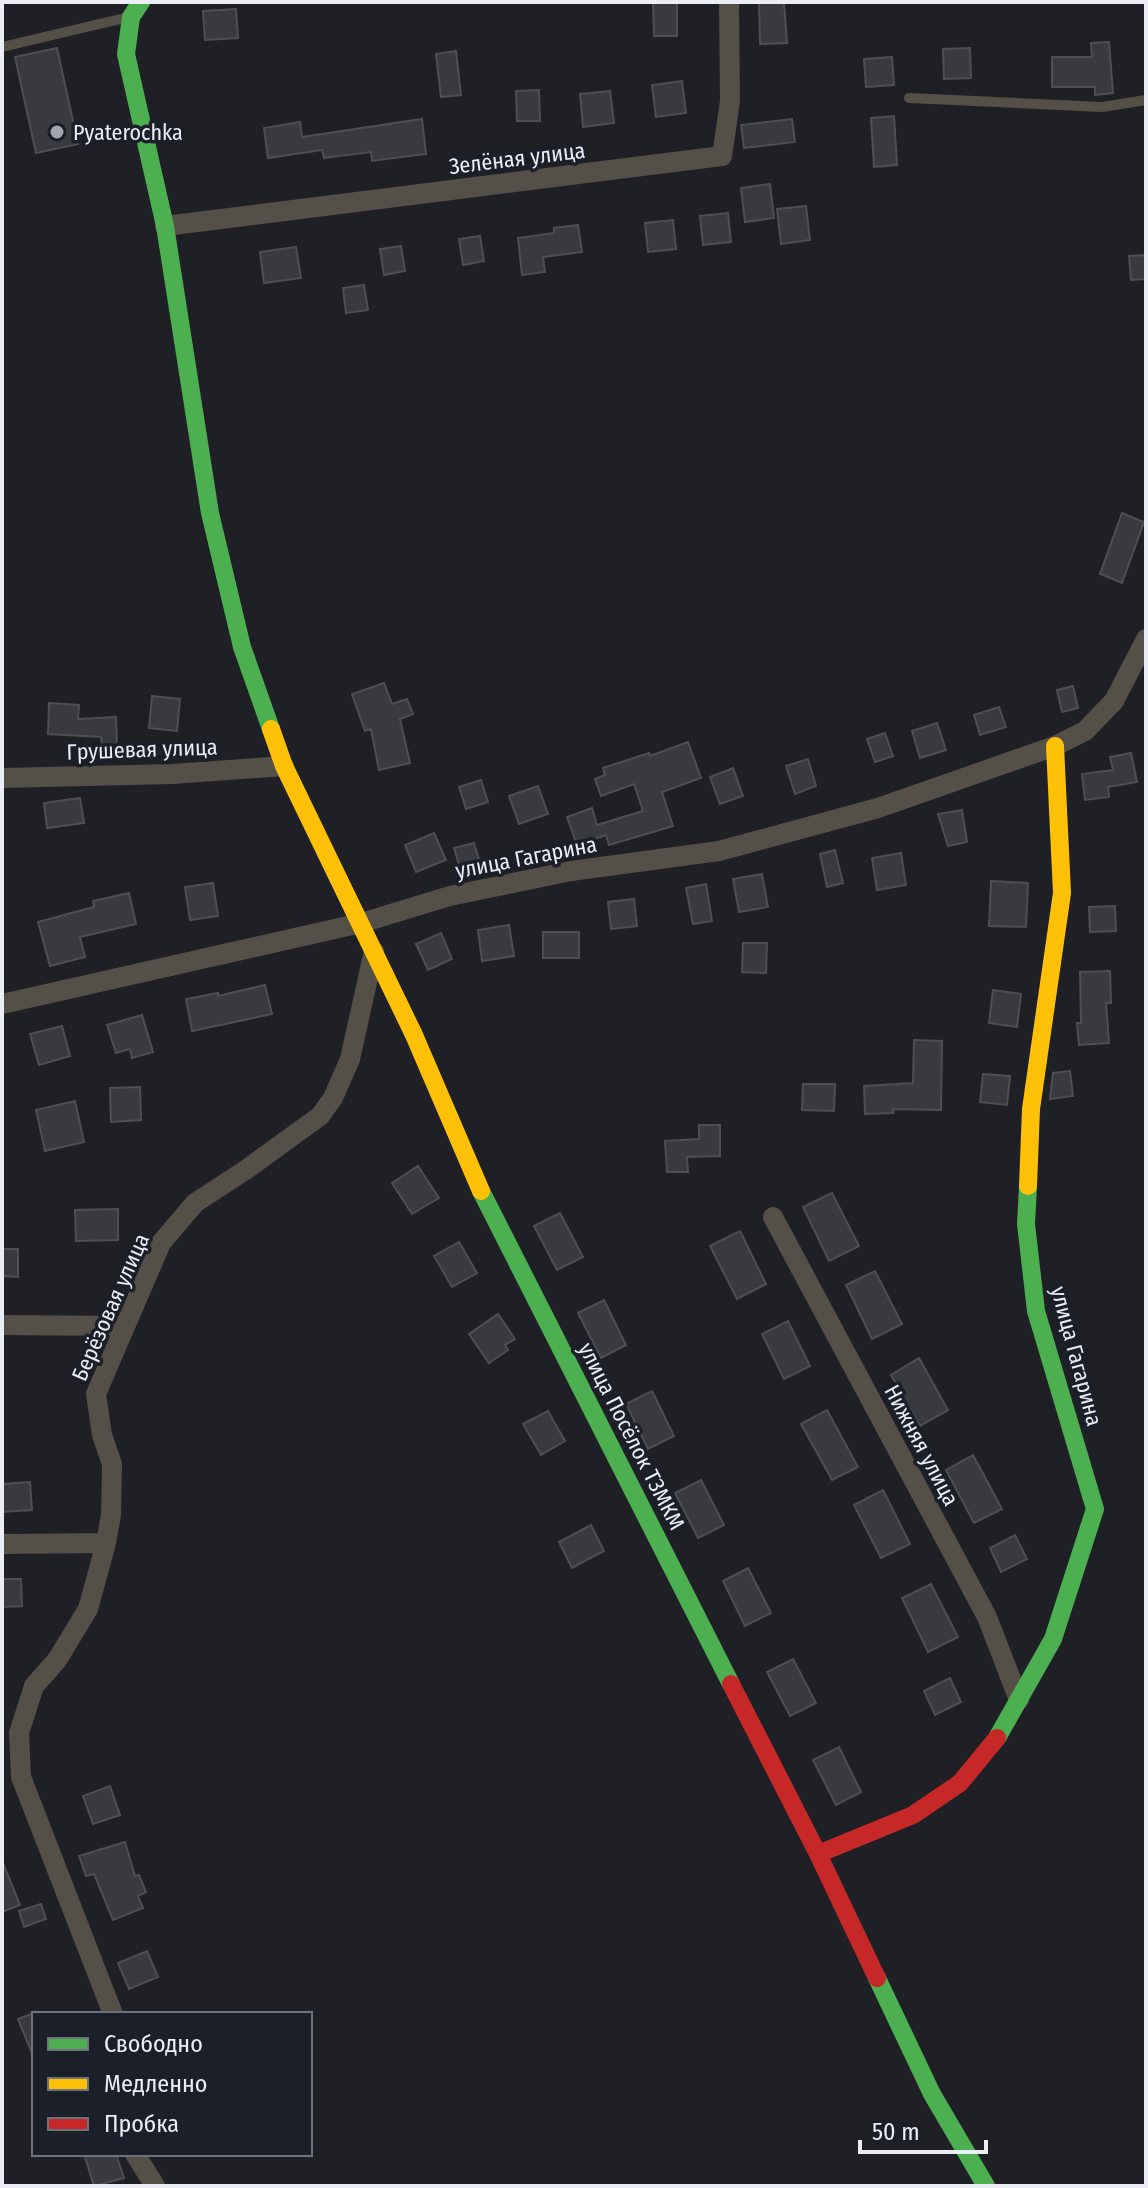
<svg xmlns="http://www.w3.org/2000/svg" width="1148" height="2188" font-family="'Fira Sans Condensed',sans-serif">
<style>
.building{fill:#383a40;stroke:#4e4f54;stroke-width:2}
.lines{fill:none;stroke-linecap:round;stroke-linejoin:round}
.lane{stroke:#544f47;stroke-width:10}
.street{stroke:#544f47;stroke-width:20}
.fast{stroke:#4caf50;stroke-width:18}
.slow{stroke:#ffc107;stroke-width:18}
.jam{stroke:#c62828;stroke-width:18}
.poi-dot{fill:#a3a6ad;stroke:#1b1f29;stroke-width:3}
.labels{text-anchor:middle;stroke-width:7;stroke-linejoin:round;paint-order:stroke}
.poi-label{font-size:22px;fill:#ebeef5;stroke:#1b1f29;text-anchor:start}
.street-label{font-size:22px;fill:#ebeef5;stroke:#1b1f29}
</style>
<rect width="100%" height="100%" fill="#1e2026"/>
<path class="building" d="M653 2H677V36H654Z
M759 2H784L787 43 760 44Z
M236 9 238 38 205 40 203 11Z
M1109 42 1113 93 1095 95V87H1052V57H1092L1091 43Z
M57 48 78 144 36 153 15 57Z
M970 48 971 78 944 79 943 49Z
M456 51 461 95 441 97 436 54Z
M892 57 894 85 866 87 864 59Z
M682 81 686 113 656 117 652 85Z
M539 90 540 121H517L516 91Z
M610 91 614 123 583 127 580 94Z
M894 116 897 165 874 167 871 118Z
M422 119 426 154 372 161 371 152 324 158 322 150 268 158 264 128 300 122 302 137Z
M792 119 795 142 744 148 741 125Z
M770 184 774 218 745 222 741 188Z
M806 206 810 240 781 244 777 209Z
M728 213 731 242 703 245 700 216Z
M673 220 676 249 648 252 645 223Z
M578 225 582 252 543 257 545 272 522 275 518 238 554 233V228Z
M480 236 484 261 463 265 459 239Z
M401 246 405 271 384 275 380 249Z
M296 247 301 278 264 283 260 252Z
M1146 255V279L1131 280 1129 256Z
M364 285 368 310 346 313 343 288Z
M1122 513 1144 522 1122 583 1100 574Z
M384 683 392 704 407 699 413 714 400 719 410 763 379 770 371 729 365 731 352 694Z
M1073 686 1078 708 1062 712 1057 690Z
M152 696 180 699 177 731 149 728Z
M49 703 79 705 78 719 116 717 117 746H102L101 737 48 734Z
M999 707 1006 727 980 735 974 715Z
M937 723 946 750 920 758 912 731Z
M885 733 893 756 875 762 867 739Z
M688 742 701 778 662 792 673 826 609 845 606 835 577 845 567 817 592 808 597 825 643 811 634 784 601 796 595 779 605 775 603 768 649 753 650 756Z
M1131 753 1137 782 1108 787 1109 797 1085 800 1082 774 1113 770 1110 757Z
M808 759 816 786 795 794 786 766Z
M733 768 743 796 720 804 710 777Z
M481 780 488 802 466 809 459 787Z
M538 786 548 814 519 824 509 796Z
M80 798 84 823 47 828 44 803Z
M962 810 967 842 948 846 938 814Z
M434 833 446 860 416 872 405 845Z
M474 843 480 863 460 868 454 848Z
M835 850 843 883 827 887 820 854Z
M901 853 906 885 877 890 872 858Z
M762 874 768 907 739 912 733 879Z
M991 881 1028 883 1026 927 989 926Z
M213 883 218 916 190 920 185 887Z
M706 884 712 921 693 924 686 888Z
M129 893 136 924 80 937 85 957 50 966 38 922 94 907 93 901Z
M634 899 637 926 611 929 608 902Z
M1115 906 1116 931 1090 932 1089 907Z
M509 925 514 956 482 961 478 930Z
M543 932H579V958H543Z
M441 933 452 959 428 970 416 944Z
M743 943H767L766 973 742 972Z
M1110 971 1111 1003H1106L1109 1043 1079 1045 1077 1023H1081L1080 972Z
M265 985 272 1014 192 1031 186 999 218 993V996Z
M993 990 1021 994 1017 1027 989 1023Z
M142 1015 153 1052 132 1058 130 1049 116 1053 107 1025Z
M62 1026 70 1056 39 1065 30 1034Z
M914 1040 942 1041 941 1110 893 1109V1113L865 1114 864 1086 913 1083Z
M1070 1071 1073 1096 1050 1099 1053 1073Z
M983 1074 1010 1076 1007 1105 980 1102Z
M803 1084H835L834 1111 802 1110Z
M140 1087 141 1120 111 1122 110 1088Z
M75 1101 84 1142 45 1151 36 1110Z
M699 1125H720V1156L687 1157 688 1172H667L665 1141 699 1139Z
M418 1166 439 1198 412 1214 392 1183Z
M832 1193 859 1246 829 1261 803 1207Z
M118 1209V1240L76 1241 75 1210Z
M560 1213 583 1257 557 1270 534 1226Z
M740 1231 766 1284 737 1299 710 1246Z
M459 1242 477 1273 452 1287 434 1256Z
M2 1249H18V1277L2 1276Z
M875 1271 902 1324 872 1339 846 1285Z
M604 1300 626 1345 601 1358 578 1313Z
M498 1314 515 1339 505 1345 508 1350 489 1363 469 1334Z
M788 1321 810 1366 784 1379 762 1334Z
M919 1358 948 1410 920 1426 891 1375Z
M652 1391 674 1436 648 1449 626 1404Z
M827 1410 858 1467 832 1480 801 1424Z
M548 1411 565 1441 541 1455 523 1424Z
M973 1455 1002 1509 974 1523 946 1470Z
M701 1480 724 1525 698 1538 675 1493Z
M30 1482 32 1510 2 1512V1484Z
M883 1490 910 1544 881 1558 854 1505Z
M591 1525 604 1551 572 1568 559 1542Z
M1015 1535 1027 1559 1001 1572 990 1548Z
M748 1568 771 1613 745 1626 723 1581Z
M2 1579H21L22 1606 2 1607Z
M931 1584 958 1637 928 1652 902 1598Z
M793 1659 816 1703 790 1716 767 1672Z
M950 1678 961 1702 935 1715 924 1691Z
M839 1747 861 1792 836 1805 813 1760Z
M110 1786 120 1815 93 1824 83 1796Z
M125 1842 135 1876 139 1875 146 1892 138 1896 143 1908 113 1920 94 1874 86 1876 79 1856Z
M2 1861 20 1905 2 1912Z
M41 1904 46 1919 24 1927 19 1911Z
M147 1951 158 1977 129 1989 118 1963Z
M34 2013V2058L18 2019Z
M84 2154H116L124 2178 94 2186Z"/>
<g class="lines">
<path class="lane" d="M2 47 129 17
M909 98 1102 107 1146 100"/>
<path class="street" d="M165 226 722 156 730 101 729 2
M2 778 172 774 284 766
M2 1004 361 923 450 896 571 871 719 851 878 808 1055 746 1085 731 1114 701 1146 639
M773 1217 987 1617 1019 1700
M2 1325 124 1326
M2 1544 106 1543
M113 2014 21 1777 19 1733 34 1686 57 1660 88 1609 106 1543 111 1515 112 1464 102 1435 96 1394 161 1243 195 1203 247 1169 320 1116 333 1098 350 1059 374 951
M135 2154 155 2186"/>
<path class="fast" d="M141 2 131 17 126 54 165 226 210 513 242 647 271 729
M481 1191 731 1684
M997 1738 1053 1639 1095 1509 1036 1311 1026 1224 1028 1186
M877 1978 932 2094 986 2186"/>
<path class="slow" d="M271 729 284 766 414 1035 481 1191
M1028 1186 1031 1109 1062 893 1055 746"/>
<path class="jam" d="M731 1684 818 1854 877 1978
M818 1854 913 1815 960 1783 997 1738"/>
</g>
<circle class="poi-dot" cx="57" cy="132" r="8"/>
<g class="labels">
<g class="poi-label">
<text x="73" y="140">Pyaterochka</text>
</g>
<g class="street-label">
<text transform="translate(517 158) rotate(-7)" y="8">Зелёная улица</text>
<text transform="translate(142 749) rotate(-2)" y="8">Грушевая улица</text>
<text transform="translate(526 857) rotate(-11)" y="8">улица Гагарина</text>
<text transform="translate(110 1307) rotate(-66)" y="8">Берёзовая улица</text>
<text transform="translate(1077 1356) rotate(75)" y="8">улица Гагарина</text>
<text transform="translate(632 1436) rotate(63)" y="8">улица Посёлок ТЗМКМ</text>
<text transform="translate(922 1445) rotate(62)" y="8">Нижняя улица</text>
</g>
</g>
<rect width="1148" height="2188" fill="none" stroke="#ebeef5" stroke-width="8"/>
<rect x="32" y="2012" width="280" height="144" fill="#1b1f29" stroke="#6e727b" stroke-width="2"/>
<rect x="48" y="2038" width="40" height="12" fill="#4caf50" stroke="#6e727b" stroke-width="2"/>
<text x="104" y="2052" font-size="24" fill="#ebeef5">Свободно</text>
<rect x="48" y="2078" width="40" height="12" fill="#ffc107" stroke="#6e727b" stroke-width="2"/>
<text x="104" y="2092" font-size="24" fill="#ebeef5">Медленно</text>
<rect x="48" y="2118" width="40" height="12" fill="#c62828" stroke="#6e727b" stroke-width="2"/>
<text x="104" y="2132" font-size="24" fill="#ebeef5">Пробка</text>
<path d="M860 2140v12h126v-12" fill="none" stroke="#ebeef5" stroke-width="4"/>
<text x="872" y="2140" font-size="24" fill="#ebeef5" stroke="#1b1f29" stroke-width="6" paint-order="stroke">50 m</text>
</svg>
